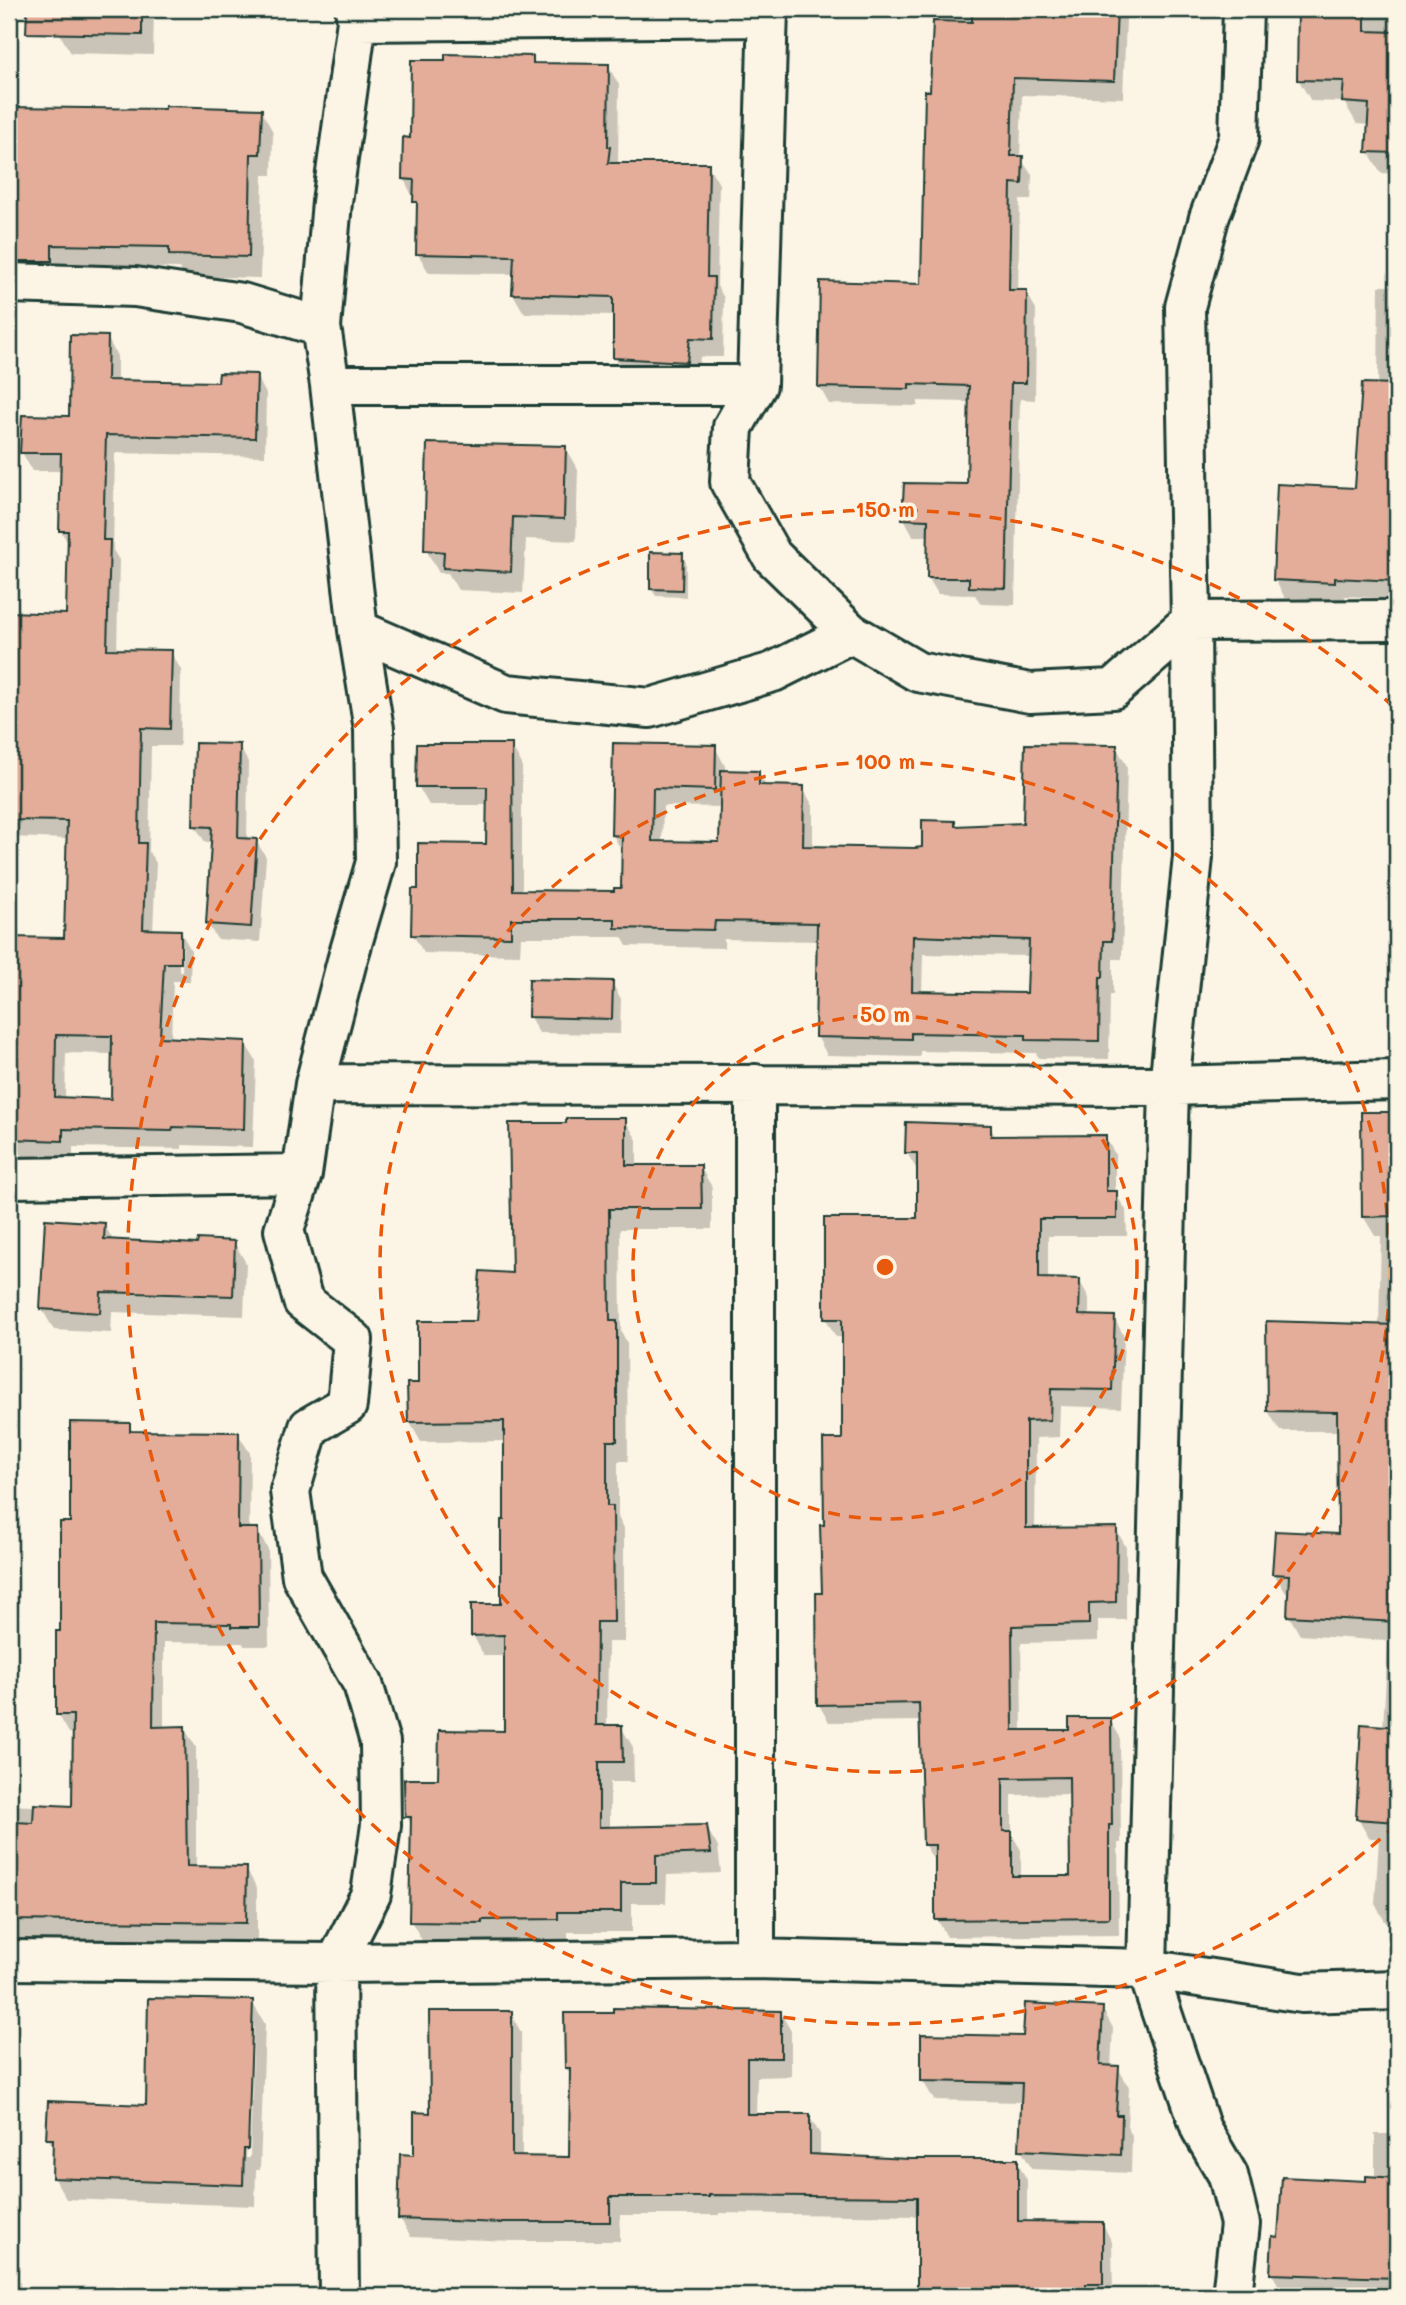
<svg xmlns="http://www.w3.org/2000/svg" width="1406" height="2305" font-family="Mali,sans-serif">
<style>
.shadow{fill:#0003;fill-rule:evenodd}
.building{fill:#e4ad99;stroke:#1f3d34;stroke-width:2;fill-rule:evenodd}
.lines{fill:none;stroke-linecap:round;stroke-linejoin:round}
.street-casing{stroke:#1f3d34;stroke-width:44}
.street{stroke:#fcf5e5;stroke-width:38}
.ring{fill:none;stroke:#e8590c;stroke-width:3.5;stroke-dasharray:12 9}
.centre{fill:#e8590c;stroke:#fcf5e5;stroke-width:3.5}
.ring-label{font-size:21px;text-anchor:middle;font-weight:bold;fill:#e8590c;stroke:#fcf5e5;stroke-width:7;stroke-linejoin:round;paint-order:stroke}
</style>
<rect width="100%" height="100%" fill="#fcf5e5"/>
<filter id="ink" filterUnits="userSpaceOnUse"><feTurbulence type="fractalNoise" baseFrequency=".0143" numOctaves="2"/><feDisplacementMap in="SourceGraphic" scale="14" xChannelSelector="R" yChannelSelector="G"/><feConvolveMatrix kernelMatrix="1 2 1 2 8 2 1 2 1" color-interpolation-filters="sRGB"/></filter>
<g filter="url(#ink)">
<path class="shadow" d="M60 9H261L260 14 154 12 153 55 71 53 59 33Z
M929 9H1121L1126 18 1123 98 1022 95 1020 158 1032 175 1031 200H1020L1018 292H1026L1036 309 1035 400 1020 399 1015 605 981 604 975 595 938 594 928 577 929 536H913L904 518 968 485 970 402 918 401V406L829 404 819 386 922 286 935 15Z
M1300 9H1397V174L1381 173 1368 151 1370 125 1357 124 1344 102 1311 101 1298 79Z
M532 58 536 64 608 66 619 85 618 165H708L719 184 717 286 724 298 723 357H700L697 380 626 376 615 357V315L524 313 513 294 515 274 429 273 418 254V208L404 179 412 139Z
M9 109 261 110 273 132 272 175H263L260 278 183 276 179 268 64 266 9 282Z
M1379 286H1397V599L1345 596V601L1285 598 1275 580 1356 489 1378 385Z
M107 337 117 356V382L220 384 256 375 266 394 265 456 115 453 113 550 119 560 117 651 171 652 181 670 180 746H151L149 852 156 863 153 931H180L191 950 190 981H173L171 1039 245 1043 256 1061 253 1147 182 1145V1149L73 1147V1159L23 1157 12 1139 13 1098 9 1097V939L66 940 68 839 9 837V614L68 616 69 545 61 531 63 471H32L22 452 70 418ZM179 947H183L182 972H179ZM66 1053 113 1054 112 1100 65 1099Z
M565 448 578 470 576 541 526 539 523 593 458 590 448 573H439L426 550Z
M682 555 686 562V597L656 596 651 589Z
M615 745 715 747 725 766V772L758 773 767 787 803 788 813 806V848L924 849 954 823 957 828 1025 824 1116 747 1127 766 1122 959H1113V995H1110L1109 1059 1039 1058 1036 1053 920 1051V1057L827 1055 817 1036 819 941 724 939V948L627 946 622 937H521L520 955 424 953 413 935 420 891 488 845V805H429L418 786 511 746 522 764V892L616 893 623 890V853L613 835ZM663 806 722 807 721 844 662 843ZM923 954 1029 956V995L922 993Z
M239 746 248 762 247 840 256 841 266 857 260 942 217 939 207 923 213 842H205L195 826Z
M612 983 621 999 620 1034 539 1033 530 1017Z
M1363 1114H1397V1924L1386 1923 1375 1904 1379 1838H1369L1358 1819 1383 1727 1388 1641 1300 1635 1289 1616 1290 1593H1286L1274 1574 1340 1536 1339 1431H1280L1268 1411 1379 1326 1381 1236H1375L1363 1216Z
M625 1120 637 1140V1167H700L712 1187V1229H620L621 1331 627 1343 628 1461H618V1517L624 1528V1642H608L607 1727H621L633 1747 634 1782H610V1828L706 1827 718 1847 721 1873 667 1875 666 1903H632V1932H568V1939L493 1940V1943L423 1942 411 1921 413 1827 407 1817 440 1780 506 1733V1656H484L473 1635 503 1606 506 1522V1441L421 1442 409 1421 420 1385 478 1323 514 1275 568 1125Z
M990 1127 996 1138 1105 1137 1115 1154V1193L1126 1210 1127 1236H1048V1280H1079L1089 1298V1317L1114 1318 1124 1336 1121 1408 1060 1406 1059 1437 1036 1438 1035 1530 1116 1529 1126 1547V1620H1098V1641L1021 1643 1022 1732 1071 1731 1110 1720 1120 1737 1121 1843H1118L1119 1935 947 1937 937 1919V1862H935L924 1844 921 1721 829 1722 819 1705 825 1527 844 1441V1337H836L826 1319 919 1220 917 1170 907 1153ZM1071 1794 1072 1878H1021V1850L1012 1835V1795Z
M104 1224 114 1242 199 1245 234 1242 246 1263 244 1316 112 1312 111 1333 54 1330 42 1309Z
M129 1425 133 1432 238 1434 250 1453 249 1530H257L268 1549 269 1646H244L243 1643 164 1642V1728H184L196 1747V1866L246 1869 257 1888V1942L9 1939V1805L74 1808 75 1734 69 1733 58 1714 61 1632 72 1524Z
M9 1541 11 1545 10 1616H9Z
M252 2002 265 2024 260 2170H256L255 2206 66 2199 54 2177 55 2150 48 2138 148 2106ZM251 2021H254L250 2158H246Z
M1102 2008 1113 2028 1111 2067 1118 2068 1129 2087 1127 2126 1132 2136 1131 2173 1032 2169 1021 2150 1023 2102 934 2100 923 2081 1025 2037Z
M780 2012 791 2031V2076L757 2077 756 2115 809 2116 820 2134V2157L909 2161H1017L1027 2180V2223H1102L1112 2242 1113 2296H919V2216L719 2213V2215H620V2241H512L411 2237 400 2218 416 2156 432 2114 510 2013 521 2032 522 2158H571L572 2077 566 2068Z
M1375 2134H1397V2296H1285L1272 2274 1280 2238 1375 2179Z"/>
<path class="building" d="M27 9H142V35L26 33Z
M972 9H1117L1114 81 1013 78 1011 156H1023L1022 184 1011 183 1009 290H1027L1026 383H1011L1006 588 969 587V578H927L928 520 902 519 904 483 967 484 969 386 909 384V389L818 387 820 281 921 284 925 91H930L933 21 972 22Z
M1298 9H1365V31L1397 32V153L1366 152 1369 104 1342 102 1344 81 1297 80Z
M445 54 533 56V63L609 64 608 147H610L608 163H709L707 277H714L713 339 690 338 687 362 613 358V297L512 294 514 256 416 254 417 202H413L414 180 402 179 403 137 410 138 411 60H445Z
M165 106 262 109 260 154H251L249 257 169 255V247L52 245V261H9V107L164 109Z
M70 335 108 336 107 380 218 382 219 373 257 374 255 438 106 435 103 540H110L107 649 172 650 170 729 141 728 139 843H146L143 929 181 930V963H164L160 1037 246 1041 244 1129 173 1127 172 1131 63 1129V1141L10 1139 12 1080H9V937L64 938 67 821 9 820V612L66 614 68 531H59L61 453H20L22 415 69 416ZM56 1035 112 1036 111 1099 55 1097Z
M1362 383 1397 384V581L1335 578V583L1273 580 1277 484 1355 488Z
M427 443 566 446 564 519 513 517 511 572 443 568 444 552 424 550Z
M650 552 683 553 682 590 650 589Z
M195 743 240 744 238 838 257 839 251 927 206 924 212 827 193 826Z
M613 743 716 745 715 790 653 788 652 841 719 842 721 770 759 771V785L804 786 803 846 915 848 922 847V820L955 821V826L1023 823 1025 744 1117 745 1112 941H1104L1103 977H1100L1099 1041 1026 1040V1035L911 1033V1039L815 1037 817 923 715 921 714 930 615 928V919H511V937L411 935 412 889H418V843L486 844 487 787H416L417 744H512L513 890 614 891V888H621L622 836 611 835ZM913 936 1029 940 1027 993 912 991Z
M529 979 613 981 612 1019 528 1017Z
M1361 1112H1397V1216L1362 1217Z
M566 1118H626V1165H701L702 1209H609L610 1321H617V1441H607V1506H613L614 1622H597L596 1725H622L623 1762H599V1827L707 1825 711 1853 656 1855V1883H621V1912H558V1919L482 1920V1923L409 1922 411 1817H405L404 1779H438L439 1730 504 1731V1635L471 1636V1604H501V1520H504V1421L408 1422 407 1383H418V1321H476L480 1271 512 1273 509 1123H566Z
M906 1122 991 1125V1136L1106 1135V1191H1117V1219H1039V1278L1080 1279 1079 1315 1115 1316 1112 1390 1051 1389 1050 1420 1026 1421V1528L1117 1527 1116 1602 1089 1603V1624L1012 1626 1013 1730H1069V1718H1111L1112 1825H1109V1918L935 1920V1845H923L919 1703 817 1705 816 1593H822L820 1525H824L823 1439H842V1319H824V1218H917V1153H905ZM1069 1777 1070 1876H1012V1831H1003V1778Z
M45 1219 105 1223 104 1239 197 1244 198 1239 235 1241 233 1296 101 1292 100 1313 40 1309Z
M1266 1321 1397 1325V1622L1287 1616 1289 1575 1272 1574 1275 1531 1338 1534 1337 1412 1267 1411Z
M70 1422 130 1423V1431L239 1432 238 1528H258L259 1627H231V1624L154 1623 153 1727 185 1726 187 1866 247 1867 246 1923 9 1920V1864H11L16 1822 33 1823 34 1804 72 1806 73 1715H56V1631H60V1522H70Z
M1361 1724 1397 1727V1822L1356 1819Z
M148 1998 253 2000 248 2149H244L243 2185 52 2178 53 2139H46L48 2101 146 2105Z
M1025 2003 1103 2007 1100 2065 1119 2066 1116 2115H1122L1121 2155 1019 2150 1022 2083 921 2081V2034L1023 2036Z
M613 2008 781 2011V2058H747V2114H810V2154L909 2159H1018V2221L1103 2222V2284H1086V2296H917V2197L709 2195V2197H610V2222H502V2223L398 2219 400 2154 414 2155V2112L430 2113 429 2011H512V2156L569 2157 570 2068H565L564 2013H613Z
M1366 2176 1397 2178V2278L1270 2274 1272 2236 1278 2237 1282 2177 1366 2181Z"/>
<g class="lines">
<defs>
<path id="street" d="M768 9 757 385 733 427 730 482 772 556 851 633
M357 21 768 17
M9 283 135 287 242 303 321 327
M330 385H757
M358 630 506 694 650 708 773 672 851 633 918 672 1030 693 1113 689 1191 621 1397 620
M315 1084 1169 1086 1397 1080
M755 1084V1959
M9 1178 302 1174
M9 1960 336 1963 755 1959 1147 1969 1302 1993 1397 1990
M339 2296 336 1963 371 1894 381 1825 380 1742 363 1684 302 1577 290 1491 309 1427 347 1405 353 1340 303 1301 284 1230 302 1174 315 1084 347 961 376 862 374 729 358 630 330 385 321 327 332 202 357 21 355 9
M1232 2296 1240 2224 1228 2175 1201 2129 1147 1969 1169 1086 1193 857 1191 621 1185 307 1209 218 1239 138 1243 9"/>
</defs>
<use href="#street" class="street-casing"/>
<use href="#street" class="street"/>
</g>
</g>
<g class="ring">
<circle cx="885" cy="1267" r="252"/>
<circle cx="885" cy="1267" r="505"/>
<path d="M1396 1825A757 757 0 1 1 1396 709"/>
</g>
<circle cx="885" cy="1267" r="10" class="centre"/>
<g class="ring-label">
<text x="885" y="517">150 m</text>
<text x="885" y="769">100 m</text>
<text x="885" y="1022">50 m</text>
</g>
<rect width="1406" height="2305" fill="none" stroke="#fcf5e5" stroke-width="35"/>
<rect x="18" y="18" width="1371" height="2270" fill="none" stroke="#1f3d34" stroke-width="2.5" filter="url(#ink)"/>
</svg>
